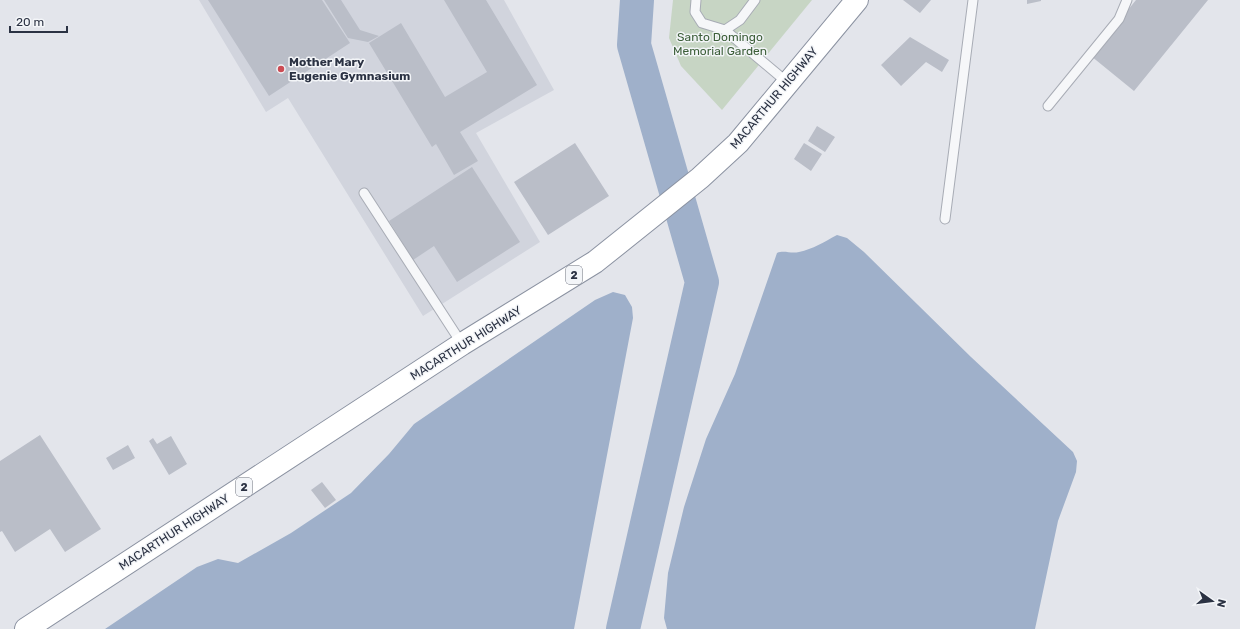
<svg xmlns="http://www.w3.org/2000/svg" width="1240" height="629" font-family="Rubik,sans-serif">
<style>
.built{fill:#d1d4dd}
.green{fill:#c7d5c4}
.water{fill:#9fb0ca}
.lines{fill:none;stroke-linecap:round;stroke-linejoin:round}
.river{stroke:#9fb0ca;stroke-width:34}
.building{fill:#babec8}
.service-casing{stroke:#a8acb5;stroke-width:11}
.trunk-casing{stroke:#8b92a1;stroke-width:24}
.service{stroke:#f6f7f9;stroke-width:9}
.trunk{stroke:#fff;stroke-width:22}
.poi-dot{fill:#cc4c54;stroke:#f3f5f8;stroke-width:1.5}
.labels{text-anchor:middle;stroke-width:3;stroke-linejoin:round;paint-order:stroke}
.shield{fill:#f3f5f8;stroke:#676c79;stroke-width:1}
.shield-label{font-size:11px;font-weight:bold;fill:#2b3243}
.park-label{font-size:12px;fill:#3c5e39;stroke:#f3f5f8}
.poi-label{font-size:12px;font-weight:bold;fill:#2b3243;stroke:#f3f5f8;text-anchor:start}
.street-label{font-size:12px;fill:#2b3243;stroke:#f3f5f8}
</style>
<rect width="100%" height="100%" fill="#e3e5eb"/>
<path class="built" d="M199 0H504L554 90 476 133 540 242 423 316 288 98 266 112Z"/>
<path class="green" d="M673 0H812L722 110 681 66 669 38Z"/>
<path class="water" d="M837 235 847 238 864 252 971 357 1073 452 1077 461 1076 472 1058 521 1035 629H667L664 618 668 573 684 507 706 439 735 374 777 253C784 250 791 254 799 252 813 249 824 242 837 235Z
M613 292 625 295 632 307 633 318 574 629H105L197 567 218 559 238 563 291 533 351 493 389 454 414 424 595 300Z"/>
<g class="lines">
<path class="river" d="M623 629 702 282 634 45 637 0"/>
</g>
<path class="building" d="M208 0H322L350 43 269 96Z
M324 0H341L360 30 379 36 368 42 348 38Z
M444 0H486L537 85 460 132 478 161 454 175 436 144 432 147 369 43 401 23 445 97 487 72Z
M903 0H931L920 13Z
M1027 0H1041V1L1027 4Z
M1136 0H1208L1134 91 1091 56Z
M910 37 949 60 942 72 926 62 901 86 881 65Z
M817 126 835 137 825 152 808 141Z
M575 143 609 196 548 235 514 182Z
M804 143 822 154 811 171 794 159Z
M472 167 520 242 457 282 434 246 413 260 389 221Z
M40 435 101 529 65 552 50 529 15 552 2 531 0 532V461Z
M171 436 187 464 169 475 149 441 153 438 157 444Z
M128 445 135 458 113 470 106 458Z
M322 482 336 500 325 508 311 490Z"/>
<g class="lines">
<defs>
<path id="service" d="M696 0 695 12 702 23 725 30 788 83
M725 30 740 20 755 0
M1048 106 1119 19 1127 0
M364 193 462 344
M945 219 973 0"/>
<path id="trunk" d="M26 629 462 344 595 262 700 178 738 143 857 0"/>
</defs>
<use href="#service" class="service-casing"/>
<use href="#trunk" class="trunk-casing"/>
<use href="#service" class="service"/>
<use href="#trunk" class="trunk"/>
</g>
<circle class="poi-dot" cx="281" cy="69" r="4"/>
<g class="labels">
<g class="shield">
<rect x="566" y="266" width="16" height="18" rx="3"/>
<rect x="236" y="478" width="16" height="18" rx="3"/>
</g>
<g class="shield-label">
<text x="574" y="279">2</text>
<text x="244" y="491">2</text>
</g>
<g class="park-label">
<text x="720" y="41">Santo Domingo<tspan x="720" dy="14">Memorial Garden</tspan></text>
</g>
<g class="poi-label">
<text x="289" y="66">Mother Mary<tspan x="289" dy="14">Eugenie Gymnasium</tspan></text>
</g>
<g class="street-label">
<text transform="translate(774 98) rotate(-50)" y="4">MACARTHUR HIGHWAY</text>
<text transform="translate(466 343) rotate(-32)" y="4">MACARTHUR HIGHWAY</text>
<text transform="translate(174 532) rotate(-33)" y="4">MACARTHUR HIGHWAY</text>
</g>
</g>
<g transform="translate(1212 601) rotate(104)" stroke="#f3f5f8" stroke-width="3" paint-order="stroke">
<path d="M0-3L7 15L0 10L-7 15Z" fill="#2b3243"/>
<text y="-6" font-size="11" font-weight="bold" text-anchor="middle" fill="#2b3243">N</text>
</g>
<path d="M10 26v6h57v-6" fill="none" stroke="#2b3243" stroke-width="2"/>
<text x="16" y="26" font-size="12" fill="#2b3243" stroke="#f3f5f8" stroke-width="3" paint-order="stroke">20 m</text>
</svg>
